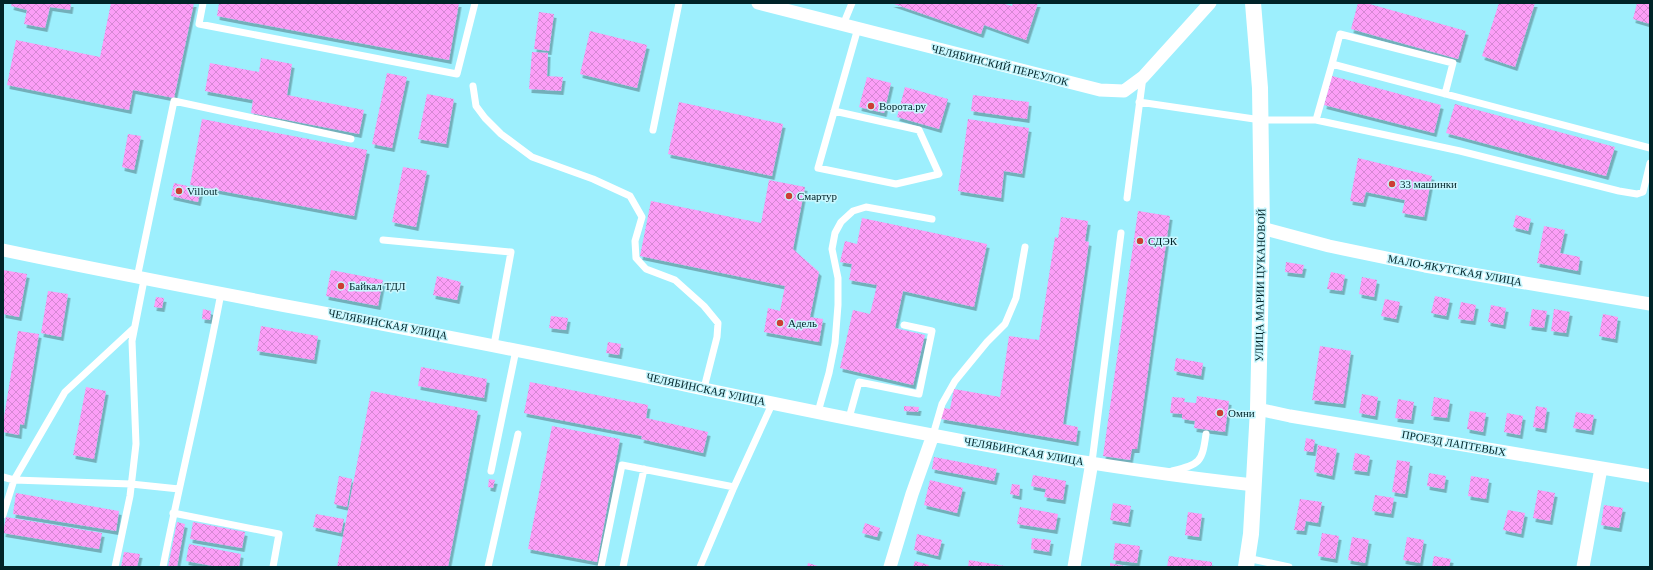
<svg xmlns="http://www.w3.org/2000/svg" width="1653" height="570" font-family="'Times New Roman',serif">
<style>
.building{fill:url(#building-cross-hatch);filter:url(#shadow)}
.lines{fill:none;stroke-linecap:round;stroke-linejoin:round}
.service{stroke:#fff;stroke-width:7}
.minor{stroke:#fff;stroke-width:13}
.tertiary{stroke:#fff;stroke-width:16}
.poi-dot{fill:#cc3e33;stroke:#c8f7fe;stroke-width:1.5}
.labels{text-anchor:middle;stroke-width:3;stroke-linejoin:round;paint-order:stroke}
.street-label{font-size:11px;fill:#002328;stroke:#c8f7fe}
.poi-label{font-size:11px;fill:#002328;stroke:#c8f7fe;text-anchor:start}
</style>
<defs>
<pattern id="building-cross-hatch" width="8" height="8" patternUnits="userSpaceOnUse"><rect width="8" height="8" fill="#fc9ef7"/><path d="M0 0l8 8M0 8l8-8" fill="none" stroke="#d688d4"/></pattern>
<filter id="shadow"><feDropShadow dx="2.5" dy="4" stdDeviation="0" flood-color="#0004"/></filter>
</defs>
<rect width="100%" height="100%" fill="#9deffd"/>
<path class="building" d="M12 3H71L70 10 50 7 45 28 24 24 27 10 11 6Z
M111 3H194L174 98 133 90 129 110 7 85 16 40 100 57Z
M219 3H459L449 60 217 16Z
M891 3H1002L1012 6 1013 3H1038L1026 40 984 25 981 34Z
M1358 3H1366L1466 31 1458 59 1351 29Z
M1499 3H1535L1515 67 1482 56Z
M1637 3H1650V24L1633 19Z
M539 12 554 14 549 51 534 49Z
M590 31 647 45 637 88 580 74Z
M532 52 548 53 547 76 563 77 561 91 529 89Z
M261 58 292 64 287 95 364 110 359 134 251 113 253 100 205 91 210 63 259 72Z
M387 73 407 77 392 148 372 144Z
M1332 76 1441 105 1434 133 1324 105Z
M867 77 891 83 884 113 859 107Z
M905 87 948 99 939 129 897 117Z
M427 94 454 99 446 144 418 139Z
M973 95 1029 102 1027 119 971 111Z
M679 102 783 124 772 176 668 154Z
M1455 104 1615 147 1606 176 1446 133Z
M202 119 367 150 354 216 190 185Z
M968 119 1029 128 1022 174 1004 171 1001 198 958 191Z
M128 134 141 136 134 170 122 167Z
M1358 158 1432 176 1424 217 1402 213 1405 200 1366 192 1363 203 1350 201Z
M403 167 427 171 416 227 392 222Z
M769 180 805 187 793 249 819 272 810 317 823 319 819 342 764 332 768 308 780 311 785 286 640 256 651 201 761 223Z
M174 183 201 189 198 202 171 196Z
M1138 211 1170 216 1137 449H1132L1130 460 1103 456Z
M1516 215 1531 219 1528 231 1513 227Z
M1061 217 1088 221 1085 241 1089 242 1063 424 1078 427 1076 442 941 419 943 408 950 409 954 389 1000 397 1009 336 1039 340 1055 237 1058 238Z
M862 218 987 244 974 307 903 291 895 328 925 335 913 385 840 368 853 310 870 314 877 285 849 280 852 264 840 262 845 241 857 244Z
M1544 226 1565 230 1560 253 1580 257 1578 271 1537 263Z
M1286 262 1304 265 1302 274 1285 272Z
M3 270 27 274 19 317 3 314Z
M331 270 383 280 378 306 326 296Z
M1331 272 1345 275 1342 291 1327 289Z
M437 276 461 282 457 300 433 295Z
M1362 277 1377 280 1374 297 1359 294Z
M48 291 68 294 61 337 41 333Z
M1435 296 1450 299 1446 316 1431 313Z
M156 297 164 298 162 308 154 307Z
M1385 299 1400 302 1396 319 1381 316Z
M1461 302 1476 305 1473 321 1458 319Z
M1491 305 1506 308 1503 325 1488 322Z
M203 309 211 311 210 320 202 319Z
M1532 309 1547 311 1544 328 1529 326Z
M1554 309 1570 312 1566 333 1551 331Z
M1603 314 1618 317 1615 339 1599 336Z
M551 316 568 318 566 330 549 328Z
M261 326 318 336 314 360 257 351Z
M18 331 39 334 24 425 20 424 19 435 3 432V423Z
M608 342 621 344 619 355 606 353Z
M1320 346 1351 351 1343 404 1312 400Z
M1176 358 1203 363 1201 376 1174 371Z
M421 367 487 379 484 398 418 386Z
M530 382 648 405 646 418 708 432 703 453 641 439 642 436 524 413Z
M86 387 106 391 94 459 73 455Z
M371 391 478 411 448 567H337Z
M1362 394 1378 397 1375 416 1359 413Z
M1197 396 1229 401 1225 432 1194 428 1195 421 1182 419V414L1170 413 1172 397 1185 398 1184 402 1196 403Z
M1434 397 1450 400 1447 418 1431 416Z
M1398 399 1414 402 1411 420 1395 418Z
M904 406 919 407 918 412 904 411Z
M1536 406 1547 408 1544 429 1533 427Z
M1470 411 1486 413 1483 432 1467 429Z
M1576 412 1594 415 1591 431 1573 428Z
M1507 413 1523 416 1520 435 1504 432Z
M552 426 620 439 597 562 528 549Z
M1306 438 1315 440 1313 452 1304 451Z
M1318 445 1337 449 1332 476 1314 472Z
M1355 453 1370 456 1367 472 1352 470Z
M934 457 997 469 994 481 932 469Z
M1397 460 1410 462 1405 494 1392 492Z
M1429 473 1446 476 1444 489 1427 486Z
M1033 475 1066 481 1063 500 1044 497 1046 489 1031 486Z
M339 476 352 479 347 507 334 504Z
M1471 476 1489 479 1486 499 1468 496Z
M489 479 495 480 493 488 488 487Z
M930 480 963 488 957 513 924 505Z
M1012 484 1020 485 1019 496 1010 494Z
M1538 490 1555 493 1550 521 1533 518Z
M16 493 119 511 116 531 13 514Z
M1375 495 1394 498 1391 514 1372 511Z
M1300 499 1322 502 1318 523 1306 521 1304 531 1294 530Z
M1113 503 1131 506 1128 523 1110 520Z
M1604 505 1623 508 1619 528 1601 525Z
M1020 507 1058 514 1055 530 1017 524Z
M1508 510 1525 513 1521 534 1503 530Z
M1188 512 1202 514 1199 537 1185 535Z
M316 514 344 519 341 533 313 527Z
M6 517 102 533 99 549 3 533Z
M177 522 185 524 177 567H168Z
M193 522 245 532 242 548 190 539Z
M865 523 880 528 877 537 862 533Z
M1322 533 1339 536 1335 559 1318 556Z
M917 534 942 540 938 556 914 550Z
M1352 537 1369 540 1365 563 1348 560Z
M1407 537 1424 540 1420 563 1403 560Z
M1032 538 1051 540 1049 552 1031 549Z
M1115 543 1140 546 1137 563 1113 560Z
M189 544 241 554 239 567H218L186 561Z
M124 552 140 554 137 567H121Z
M1169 556 1212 562V567H1167Z
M1434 556 1451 559 1449 567H1432Z
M969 560 1005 566V567H968Z
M915 561 929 565 928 567H913Z
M808 563 821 567H807Z
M1110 563 1125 566V567H1110Z"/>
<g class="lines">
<path class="service" d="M203 3 199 24 457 74 475 3
M843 25 852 3
M1332 64 1340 34 1453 63 1445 94
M473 86 476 106 485 118 501 134 532 157 593 179 630 196 642 217 635 241 636 258 646 269 675 280 704 306 718 323 717 337 704 388
M1139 102 1261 120H1316L1460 151 1619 191 1637 194 1643 192 1650 163
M834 111 919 130 939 174 896 184 818 168 858 28
M1316 120 1332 64 1650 148
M653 130 679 3
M1127 198 1143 77
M383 240 511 252 494 345
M137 278 174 101 351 139
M818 412 829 373 835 343 838 305V278L832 249 835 233 841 222 853 211 866 207 932 219
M849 418 859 382 919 394 932 331 904 325
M933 435 942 404 955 381 987 342 1005 324 1016 298 1025 247
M1092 462 1121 233
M491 471 516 350
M1172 471C1200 464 1202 463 1206 434
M3 477 14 480 131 484 179 489
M173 513 279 534 273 567
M3 515 14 480 65 392 134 328
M1247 558 1289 567
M115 567 130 496 136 444 132 341 144 280
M163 567C181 475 204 385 221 293
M488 567 518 434
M601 567 622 465 734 487
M623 567 644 469
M700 567 734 487 773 402"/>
<path class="minor" d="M758 3 1100 90 1124 91 1143 77 1210 3
M1262 228 1329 246 1425 266 1650 304
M3 250C193 290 384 323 574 362 799 408 1025 460 1254 485
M1258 409 1290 416 1650 476
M890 567 912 494 933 435
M1074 567 1092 462
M1583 567 1601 468"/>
<path class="tertiary" d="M1246 567 1251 534 1258 409 1262 228 1260 88 1253 3"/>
</g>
<g class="poi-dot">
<circle cx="871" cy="106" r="4"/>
<circle cx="1392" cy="184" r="4"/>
<circle cx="179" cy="191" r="4"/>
<circle cx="789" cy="196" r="4"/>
<circle cx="1140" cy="241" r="4"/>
<circle cx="341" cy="286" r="4"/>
<circle cx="780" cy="323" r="4"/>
<circle cx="1220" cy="413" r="4"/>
</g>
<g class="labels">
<g class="street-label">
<text transform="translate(1000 65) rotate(14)" y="4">ЧЕЛЯБИНСКИЙ ПЕРЕУЛОК</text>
<text transform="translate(1455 270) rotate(10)" y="4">МАЛО-ЯКУТСКАЯ УЛИЦА</text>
<text transform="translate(1260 285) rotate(-89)" y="4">УЛИЦА МАРИИ ЦУКАНОВОЙ</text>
<text transform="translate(388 324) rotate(11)" y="4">ЧЕЛЯБИНСКАЯ УЛИЦА</text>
<text transform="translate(706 389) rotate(12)" y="4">ЧЕЛЯБИНСКАЯ УЛИЦА</text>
<text transform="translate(1454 443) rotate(10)" y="4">ПРОЕЗД ЛАПТЕВЫХ</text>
<text transform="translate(1024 451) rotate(10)" y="4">ЧЕЛЯБИНСКАЯ УЛИЦА</text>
</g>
<g class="poi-label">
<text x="879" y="110">Ворота.ру</text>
<text x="1400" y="188">33 машинки</text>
<text x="187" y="195">Villout</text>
<text x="797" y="200">Смартур</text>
<text x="1148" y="245">СДЭК</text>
<text x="349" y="290">Байкал ТДЛ</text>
<text x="788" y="327">Адель</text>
<text x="1228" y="417">Омни</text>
</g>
</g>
<rect width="1653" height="570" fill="none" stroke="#002328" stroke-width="8"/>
</svg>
